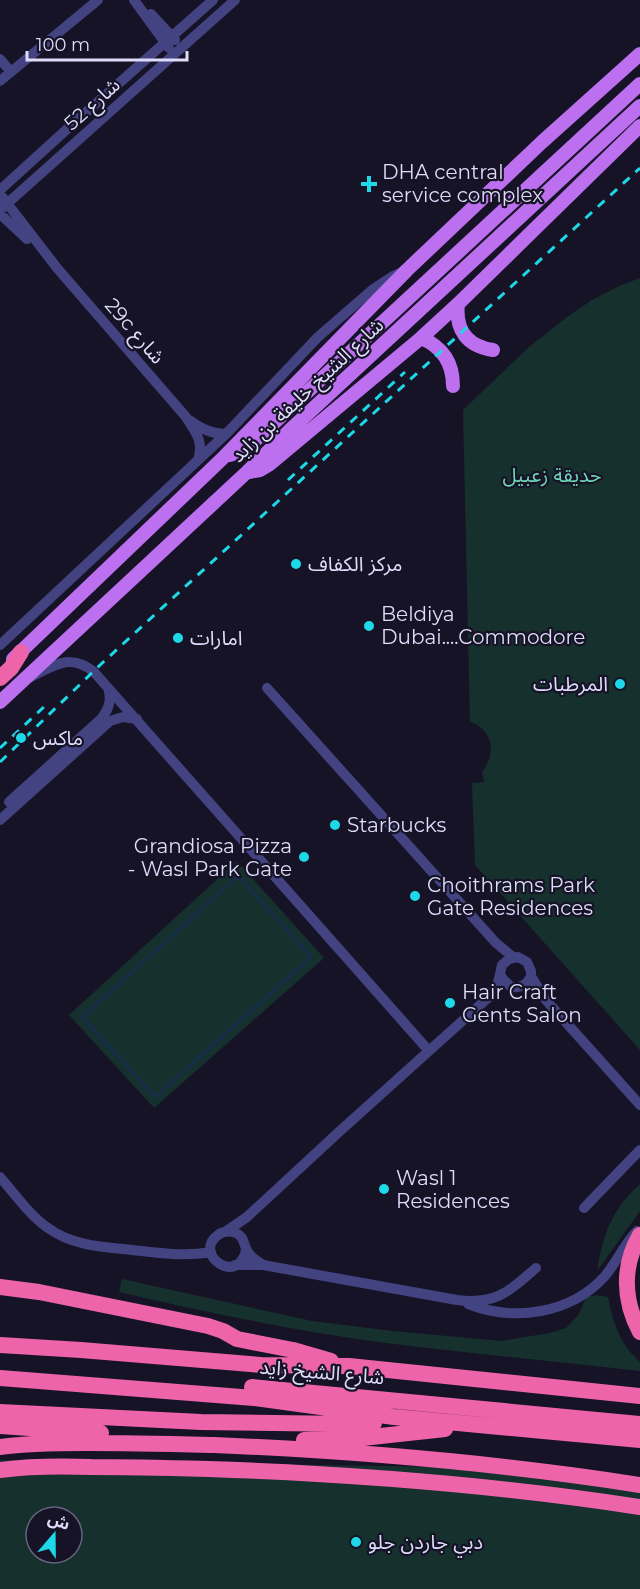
<svg xmlns="http://www.w3.org/2000/svg" width="640" height="1589" font-family="Montserrat,'Noto Sans Arabic',sans-serif">
<style>
.green{fill:#16302e;fill-rule:evenodd}
.lines{fill:none;stroke-linecap:round;stroke-linejoin:round}
.stream{stroke:#172d4c;stroke-width:3}
.minor{stroke:#434381;stroke-width:10}
.major{stroke:#bc6fef;stroke-width:14}
.highway{stroke:#ee64ab;stroke-width:16}
.rail{stroke:#1dd8e6;stroke-width:3;stroke-dasharray:9 8;stroke-linecap:butt}
.poi-dot{fill:#1dd8e6;stroke:#161327;stroke-width:2}
.labels{text-anchor:middle;stroke-width:4.5;stroke-linejoin:round;paint-order:stroke}
.street-label{font-size:20px;fill:#dfdcfb;stroke:#161327}
.poi-label{font-size:20px;fill:#dfdcfb;stroke:#161327;text-anchor:start}
.park-label{font-size:20px;fill:#6fd4b8;stroke:#161327}
</style>
<rect width="100%" height="100%" fill="#161327"/>
<path class="green" d="M640 278V1050L475 865 472 783 484 782 482 772C496 755 494 729 470 722L463 410 529 347 567 317 592 300 619 286Z
M237 861 324 958 154 1108 69 1015Z
M640 1184V1211L597 1271C603 1234 612 1209 640 1184Z
M122 1279 312 1321 393 1331 501 1341 550 1333 566 1328 579 1314 586 1297C594 1295 600 1295 608 1297 613 1323 620 1344 640 1362V1371C553 1361 465 1353 378 1342 291 1330 204 1312 119 1292Z
M0 1460 576 1469 640 1484V1589H0ZM36 1517H72V1553H36Z"/>
<g class="lines">
<path class="stream" d="M238 876 311 957 155 1097 82 1017Z"/>
<path class="minor" d="M134 0 169 48
M151 14 175 40
M0 59 11 72
M0 81 98 0
M0 190 66 130 213 0
M0 194 57 268 186 417C196 433 204 441 198 460
M0 210 235 0
M0 214 27 239
M191 421C202 429 212 434 226 434
M0 645 226 434 318 337 372 290 393 276 404 271
M31 677C55 665 70 653 94 672L429 1051
M267 688 496 943 513 957
M9 802 101 719C109 709 112 700 108 688
M0 820 110 721 123 717 137 719
M531 976C527 985 521 988 511 987L502 978 500 974 502 965 509 959 518 957 527 962 531 971V976L545 999 640 1105
M0 1177C15 1194 29 1215 48 1228 73 1246 103 1247 132 1250 159 1253 184 1257 211 1252
M584 1208 640 1150
M225 1232 247 1217 340 1131 490 996 497 986 500 974
M246 1250C238 1287 192 1254 218 1235 223 1231 230 1231 236 1233 245 1237 243 1245 248 1252 251 1257 257 1261 262 1264
M235 1265H263L457 1300C496 1305 508 1292 536 1268
M468 1304C514 1322 571 1314 605 1276 617 1262 624 1244 637 1231"/>
<path class="major" d="M458 304C455 330 467 346 493 350
M421 338C443 347 453 363 453 386
M230 455 243 450 251 444 640 84
M249 472 260 470 270 464 421 338 458 304 640 126
M13 659 225 456 407 270 542 142 640 54
M0 702 247 472 289 431 640 106"/>
<path class="highway" d="M0 678 11 668 21 652
M640 1235C622 1266 623 1300 640 1332
M0 1287 39 1292 208 1326 223 1331 237 1339 293 1350 331 1361
M0 1345 81 1350 261 1365 349 1366 640 1396
M0 1378 254 1398 394 1417 640 1440
M252 1387 640 1424
M0 1412 201 1422 350 1424 374 1423
M0 1426 101 1433
M304 1440 362 1438 445 1429
M0 1447C29 1443 58 1443 86 1443 129 1443 171 1444 214 1445 356 1451 499 1463 640 1485
M0 1470C30 1466 61 1466 91 1467 130 1467 170 1468 209 1469 354 1474 497 1485 640 1507"/>
<path class="rail" d="M288 480 405 372
M0 748 46 705
M0 762 99 666 640 168"/>
</g>
<g class="poi-dot">
<path d="M366 175h6v6h6v6h-6v6h-6v-6h-6v-6h6z"/>
<circle cx="296" cy="564" r="6"/>
<circle cx="369" cy="626" r="6"/>
<circle cx="178" cy="638" r="6"/>
<circle cx="620" cy="684" r="6"/>
<circle cx="21" cy="738" r="6"/>
<circle cx="335" cy="825" r="6"/>
<circle cx="304" cy="857" r="6"/>
<circle cx="415" cy="896" r="6"/>
<circle cx="450" cy="1003" r="6"/>
<circle cx="384" cy="1189" r="6"/>
<circle cx="356" cy="1542" r="6"/>
</g>
<g class="labels">
<g class="street-label">
<text transform="translate(92 104) rotate(-42)" y="7">شارع 52</text>
<text transform="translate(135 331) rotate(49)" y="7">29c شارع</text>
<text transform="translate(307 390) rotate(-43)" y="7">شارع الشيخ خليفة بن زايد</text>
<text transform="translate(322 1372) rotate(5)" y="7">شارع الشيخ زايد</text>
</g>
<g class="poi-label">
<text x="382" y="179">DHA central<tspan x="382" dy="23">service complex</tspan></text>
<text x="308" y="571">مركز الكفاف</text>
<text x="381" y="621">Beldiya<tspan x="381" dy="23">Dubai....Commodore</tspan></text>
<text x="190" y="645">امارات</text>
<text x="608" y="691" text-anchor="end">المرطبات</text>
<text x="33" y="745">ماكس</text>
<text x="347" y="832">Starbucks</text>
<text x="292" y="853" text-anchor="end">Grandiosa Pizza<tspan x="292" dy="23">- Wasl Park Gate</tspan></text>
<text x="427" y="892">Choithrams Park<tspan x="427" dy="23">Gate Residences</tspan></text>
<text x="462" y="999">Hair Craft<tspan x="462" dy="23">Gents Salon</tspan></text>
<text x="396" y="1185">Wasl 1<tspan x="396" dy="23">Residences</tspan></text>
<text x="368" y="1549">دبي جاردن جلو</text>
</g>
<g class="park-label">
<text x="552" y="482">حديقة زعبيل</text>
</g>
</g>
<g transform="translate(54 1535) rotate(20)"><circle r="28" fill="#161327" stroke="#66637c" stroke-width="1.5"/>
<path d="M0-4.5L10 22L0 15L-10 22Z" fill="#1dd8e6"/>
<text y="-9" font-size="16" font-weight="bold" text-anchor="middle" fill="#dfdcfb">ش</text>
</g>
<path d="M27 51v9h160v-9" fill="none" stroke="#dfdcfb" stroke-width="3"/>
<text x="36" y="51" font-size="18" fill="#dfdcfb" stroke="#161327" stroke-width="4.5" paint-order="stroke">100 m</text>
</svg>
